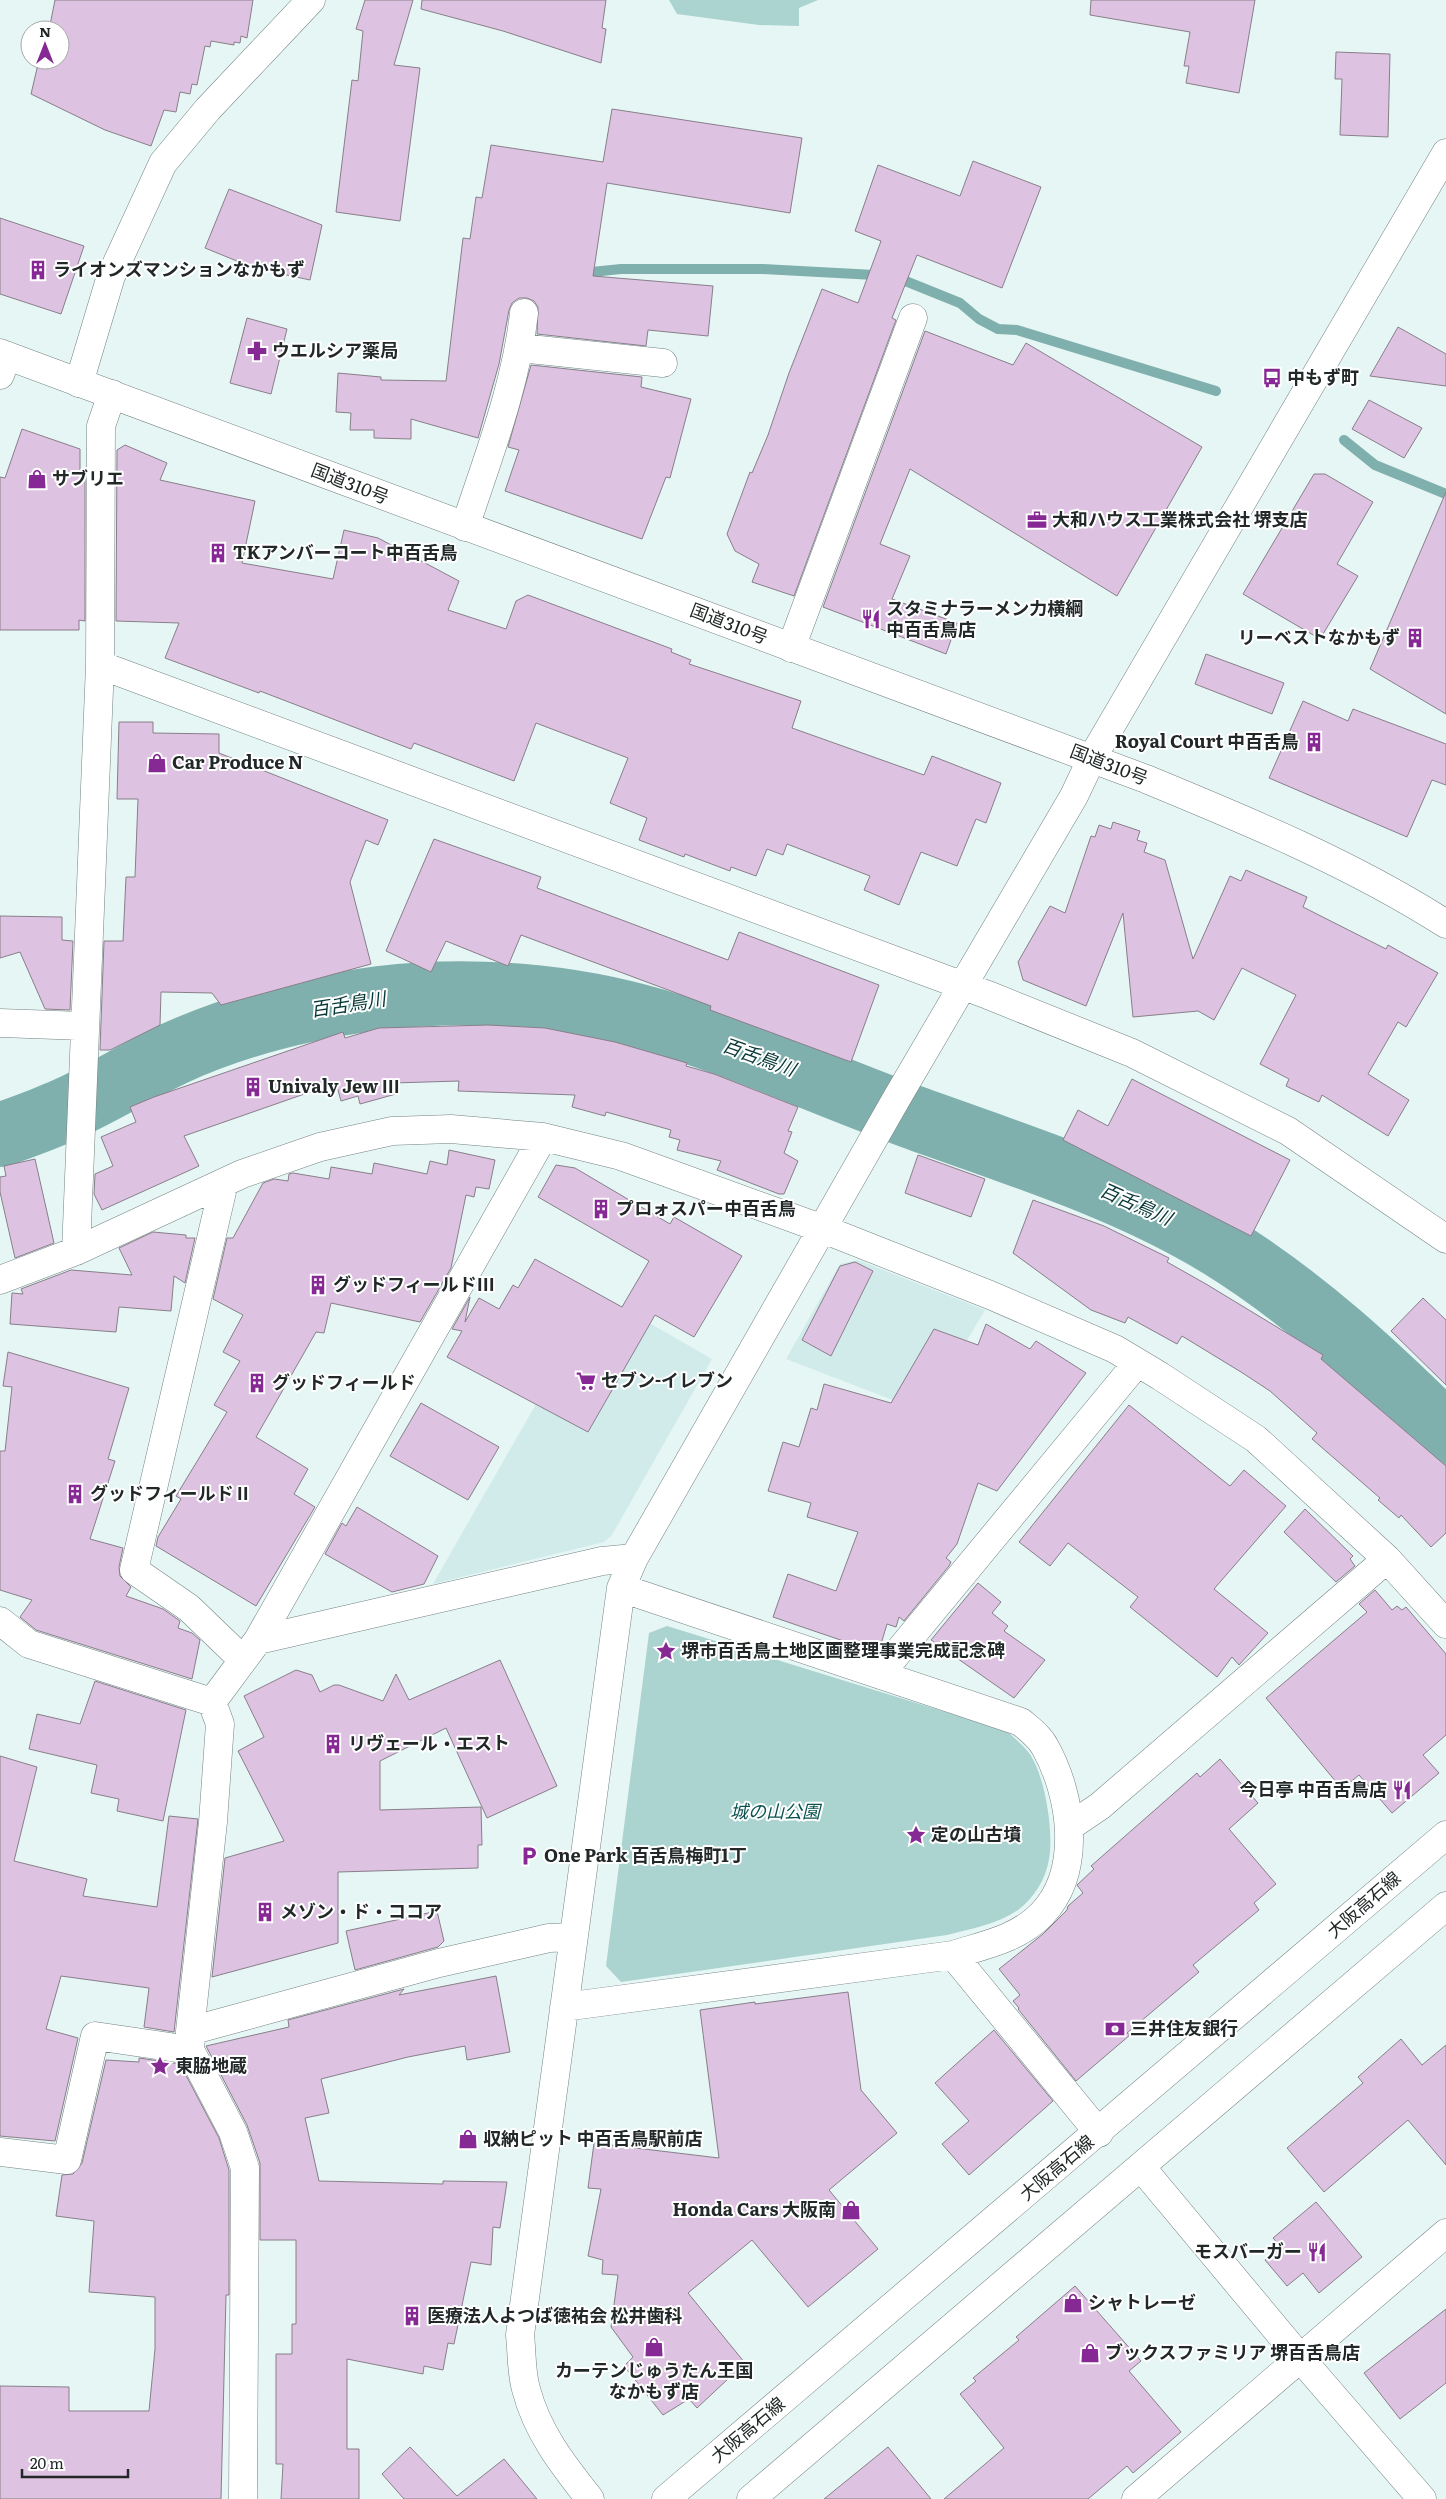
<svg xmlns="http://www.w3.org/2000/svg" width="1446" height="2499" font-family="Literata,'Noto Sans JP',serif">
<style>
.built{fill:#d1ebea}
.green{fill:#abd3d0}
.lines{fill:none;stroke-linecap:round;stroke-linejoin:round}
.stream{stroke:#80b0ad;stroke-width:10}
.river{stroke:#80b0ad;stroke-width:64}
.building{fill:#dec2e1;stroke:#887f89}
.minor-casing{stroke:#748382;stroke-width:29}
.major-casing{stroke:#748382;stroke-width:29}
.highway-casing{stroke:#748382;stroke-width:29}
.minor{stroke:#fff;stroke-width:28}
.major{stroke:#fff;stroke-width:28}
.highway{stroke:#fff;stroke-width:28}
.labels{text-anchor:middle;stroke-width:4;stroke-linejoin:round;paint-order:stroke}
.poi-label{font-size:18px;font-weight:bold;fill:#222828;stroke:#fff;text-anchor:start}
.street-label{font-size:18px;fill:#222828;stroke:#fff}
.park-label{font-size:18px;font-style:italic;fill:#0a5350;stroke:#fff}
.water-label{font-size:19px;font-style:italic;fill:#083837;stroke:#fff}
</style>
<rect width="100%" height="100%" fill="#e5f6f5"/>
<path class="built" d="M858 1260 985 1310 924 1412 786 1359 840 1264Z
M599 1294 712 1359 612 1535 604 1542 433 1584Z"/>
<path class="green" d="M669 0H818L799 8V26L759 25 677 14Z
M667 1626 1007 1731C1014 1738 1023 1745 1029 1753 1045 1775 1054 1832 1049 1859 1046 1879 1034 1898 1018 1910 998 1924 970 1929 947 1935L621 1982 606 1966 649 1633Z"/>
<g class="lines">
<path class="stream" d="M582 273 621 269H763L893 276 960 303 979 319 998 329 1017 330 1216 391
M1344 440 1375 465 1446 494"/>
<path class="river" d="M0 1135C20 1128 40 1121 60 1112 99 1096 135 1072 173 1054 238 1024 309 1007 380 998 471 987 570 995 657 1021 746 1048 831 1088 918 1119 1020 1156 1127 1189 1220 1246 1304 1298 1376 1365 1446 1434"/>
</g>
<path class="building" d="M55 0H253L247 38 241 36 240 43 234 42V45L211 41 210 47 205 46 197 85 192 84 190 94 180 92 176 112 164 110 151 146 105 130 31 94 39 60H60V30H49Z
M365 0H413L394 65 420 68 400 221 336 212 352 80 358 81 363 31 356 29Z
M422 0H606L602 28 606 29 601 63 503 31 421 9Z
M1091 0H1255L1239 93 1186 83 1189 66H1184L1190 32 1090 15Z
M1336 52 1390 54 1388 137 1340 135 1342 79H1335Z
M612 109 802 138 790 213 607 183 593 276 713 286 708 336 648 330 646 346 537 334 538 307 534 301 527 298H519L512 303 509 310 499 364 478 438 411 419V439L374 438V430H350L351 413 336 412 338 373 381 377V380L446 381 463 238 470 239 476 197 482 198 491 145 603 162Z
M973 161 1041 187 1002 288 917 255 892 318 896 320 794 596 752 582 759 564 735 551 727 534 750 472 752 473 768 435 789 373 822 289 858 303 881 241 855 231 878 165 960 196Z
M229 189 322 225 310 280 254 268 205 248Z
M0 218 84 246 61 314 0 294Z
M247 318 287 329 271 394 230 383Z
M1398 327 1446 354V386L1370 376Z
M925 331 1013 365 1026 343 1202 447 1117 596 910 469 880 544 910 556 892 599 957 623 946 654 823 607Z
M531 365 642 377 641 387 691 399 670 478 666 477 642 539 505 491 519 450 508 447Z
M1369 400 1422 428 1404 458 1352 429Z
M22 429 80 449V472L85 469V621L79 620V630H0V477L5 478Z
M125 445 167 463 160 480 255 501 242 563 333 579 344 530 378 538 459 581 448 610 506 629 516 601 528 595 672 649 671 652 691 660 689 664 801 701 792 728 924 775 932 756 1001 783 986 823 976 819 957 866 921 852 899 905 864 890 870 876 787 844 783 855 767 849 756 876 731 867 730 871 685 854 684 857 639 840 647 818 610 803 628 758 536 723 514 781 414 743 411 749 260 691 259 693 165 658 179 623 116 621 117 450Z
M1314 474H1325L1373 502 1337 564 1358 576 1320 639 1243 594Z
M1446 492V714L1370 669Z
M1206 654 1284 683 1272 714 1195 684Z
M1303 701 1348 721 1353 709 1446 744V785L1432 780 1407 837 1269 778Z
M119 722H153V733L219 734V753L388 820 378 845 366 840 350 882 371 964 221 1005 212 993 161 992 160 1025 110 1050H100L104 941H123L126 877H135L138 799H117Z
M1113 822 1140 831 1137 840 1147 843 1144 852 1165 860 1193 959 1230 876 1241 881 1246 870 1307 897 1303 907 1386 949 1388 945 1438 973 1406 1027 1398 1022 1368 1074 1409 1100 1388 1136 1322 1095 1319 1102 1286 1086 1289 1079 1260 1064 1296 995 1242 968 1214 1020 1198 1011 1133 1017 1123 913 1086 1006 1023 980 1018 962 1050 906 1065 913 1091 836 1095 837 1099 825 1111 829Z
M434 839 541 877 537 888 728 960 739 932 879 985 851 1062 710 1010 711 1006 521 935 508 966 446 941 431 972 386 951Z
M0 916 62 917V940L73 941 70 1010 45 1009 20 952 0 958Z
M488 1025 545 1028 615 1042 687 1063 686 1066 714 1074 798 1107 788 1131 792 1132 784 1153 798 1161 784 1194H779L717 1170 721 1161 677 1150 680 1140 669 1137 671 1130 606 1112 605 1116 572 1107 575 1095 458 1091 459 1081 393 1083 396 1094 360 1104 358 1096 341 1101 336 1083 184 1136 199 1166 102 1210 94 1194 95 1174 113 1166 101 1137 136 1122 130 1107 154 1097 343 1032 345 1038 379 1028Z
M1132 1079 1290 1160 1251 1236 1063 1140 1078 1110 1108 1126Z
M449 1150 495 1160 489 1189 476 1187 474 1197 466 1195 451 1268 420 1322 331 1303 324 1333 316 1332 256 1437 308 1469 294 1494 315 1507 256 1606 156 1546 158 1537 181 1499 176 1496 227 1412 214 1405 240 1361 223 1352 243 1315 213 1299 227 1238H233L263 1183 274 1179 288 1181 289 1174 293 1173 329 1179 331 1167 372 1174 374 1163 427 1174 430 1161 447 1165Z
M918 1155 985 1179 971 1217 905 1193Z
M35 1159 54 1243 15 1258 0 1192V1177L6 1176 4 1166Z
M556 1165 575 1168 670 1224 674 1217 742 1256 694 1337 655 1315 588 1432 447 1357 462 1331 452 1329 470 1297 465 1322 479 1298 499 1309 513 1285 518 1288 535 1259 622 1307 649 1261 538 1197Z
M1033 1200 1104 1226 1169 1258 1167 1262 1206 1284 1323 1355 1321 1359 1446 1466V1533L1431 1547 1401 1515 1399 1518 1378 1500 1380 1498 1312 1439 1317 1433 1270 1391 1241 1372 1182 1336 1177 1344 1128 1317 1125 1323 1091 1310 1013 1253Z
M153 1232 186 1235V1238H195L185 1283 174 1276 171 1311 119 1307 116 1332 10 1324 12 1293 23 1294 21 1289 71 1270 132 1275 119 1248Z
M855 1262 873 1271 831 1356 802 1340 840 1266Z
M1423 1298 1446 1320V1385L1391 1331Z
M986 1324 1030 1349 1036 1341 1086 1373 997 1491 978 1483 957 1544 946 1558 951 1562 949 1566 904 1621 899 1617 896 1627 887 1624 881 1644 864 1648 773 1617 788 1574 836 1591 858 1532 807 1517 811 1503 768 1491 783 1442 799 1447 811 1408 817 1410 824 1384 891 1403 934 1329 978 1345Z
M8 1352 129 1388 108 1459 115 1461 90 1539 123 1548 119 1567 120 1576 131 1587 126 1596 163 1609 180 1621 178 1628 192 1633 200 1640 192 1679 36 1630 20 1617 32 1600 0 1590V1451H5L12 1387 3 1386Z
M421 1403 499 1447 468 1500 390 1456Z
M1129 1405 1230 1486 1244 1470 1286 1506 1214 1589 1268 1633 1239 1665 1232 1657 1217 1677 1130 1607 1138 1597 1068 1543 1050 1566 1019 1542Z
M357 1507 438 1556 424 1584 392 1592 325 1554 342 1523 346 1526Z
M1305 1509 1353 1556 1350 1559 1355 1566 1336 1582 1284 1532Z
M978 1583 1001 1602 992 1613 1008 1626 1004 1631 1045 1660 1014 1698 931 1640Z
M1375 1590 1392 1610 1397 1606 1402 1610 1406 1607 1446 1654V1735L1423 1755 1439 1773 1392 1813 1359 1775 1342 1789 1266 1698 1367 1612 1359 1604Z
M500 1660 557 1786 487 1818 446 1728 380 1761V1810L481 1807 482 1845H478V1868L338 1872V1943L212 1977 225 1858 284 1841 238 1751 264 1737 244 1696 296 1670 312 1675 320 1692 334 1685H339L383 1701 396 1674 409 1700Z
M95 1681 186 1710 163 1821 117 1811 119 1799 91 1793 97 1765 29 1749 37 1714 80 1724Z
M0 1756 37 1767 14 1861 87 1879 83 1896 157 1907 169 1816 198 1819 174 2032 144 2027 149 1988 61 1976 46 2029 78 2038 55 2141 0 2136Z
M1220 1759 1258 1803 1229 1829 1276 1884 1254 1903 1259 1910 1193 1965 1199 1972 1127 2033 1130 2035 1076 2081 1018 2009 1019 2008 1013 2001 1020 1995 999 1969 1043 1934 1067 1910 1068 1906 1083 1893 1077 1885 1094 1869 1091 1866 1197 1773 1200 1777Z
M437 1911 444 1941 438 1947 355 1970 346 1931Z
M496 1976 510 2052 467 2060 465 2046 408 2057 321 2079 329 2113 305 2118 319 2181 443 2184V2181L507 2182 500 2228 493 2227 491 2265 471 2262 454 2344 448 2343 443 2370 424 2366 423 2374 347 2359V2449H359V2499H281L283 2464H276V2354H292V2324H296V2240H260V2163L247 2125 206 2046 289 2027 288 2020 404 1989 399 1995Z
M848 1992 861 2090 897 2133 829 2190 878 2249 808 2307 752 2240 688 2293 745 2363 697 2408 689 2399 663 2415 624 2366 633 2357 611 2327 618 2275 602 2274 603 2260 588 2256 601 2189 588 2188 594 2143 719 2158 700 2010 755 2002V2004Z
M994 2030 1053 2101 969 2175 942 2144 969 2121 935 2083Z
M1401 2039 1422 2065 1446 2045V2165L1408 2120 1324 2192 1287 2148 1363 2083 1358 2077Z
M139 2058 180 2064 219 2138 229 2170V2295H226L221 2499H0V2386L69 2387V2411H149L155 2349V2297L89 2292 94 2221 56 2216 62 2175 73 2174 82 2163 106 2060 139 2062Z
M1316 2202 1362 2257 1319 2293 1303 2273 1287 2286 1265 2260 1281 2247 1273 2238Z
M1075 2286 1141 2361 1129 2371 1181 2432 1133 2473 1127 2466 1088 2499H944L1004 2448 960 2394 976 2381 973 2378 1019 2340 1016 2337Z
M1446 2309V2383L1400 2419 1364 2373Z
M410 2447 457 2496 504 2459 537 2499H404L382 2474Z
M888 2447 931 2499H824Z"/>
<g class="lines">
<defs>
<path id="minor" d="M520 348 663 363
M0 375 7 356
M79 383 111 276 163 163 208 109 311 0
M465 527C488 457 516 386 524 313
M791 648 913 318
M100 665 988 995 1132 1053 1288 1131 1446 1239
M0 1023 84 1026
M224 1183 134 1570 189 1608 242 1659
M76 1251 100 665 101 426 112 394
M0 1280 76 1251 242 1174 320 1147 392 1131 451 1129 543 1137 621 1156 823 1229 990 1295 1115 1349 1160 1376 1256 1439 1387 1559 1446 1624
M0 1621 29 1644 212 1702
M258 1640 602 1561 634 1558
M880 1674 1137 1363
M1069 1827 1100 1806 1387 1559
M953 1955 1099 2133
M564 2007 953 1955C984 1945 1018 1939 1042 1914 1083 1871 1072 1795 1045 1747 1040 1737 1029 1729 1021 1722L621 1588
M190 2031 439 1963 549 1938 573 1937
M0 2152 67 2160 95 2036 190 2050
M1141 2167 1301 2359 1422 2499
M243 2499 245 2168 233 2132 190 2050V2031L213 1822 220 1724 212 1702 258 1640 543 1137
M590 2499C563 2465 537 2432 526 2389 521 2372 522 2352 520 2335L621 1588 634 1558 898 1096 1074 796 1092 758 1446 153
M1136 2499 1446 2233"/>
<path id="major" d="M666 2499 1446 1835
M751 2499 1446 1906"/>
<path id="highway" d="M0 353 1146 779C1248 821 1352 864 1446 924"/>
</defs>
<use href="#minor" class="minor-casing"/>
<use href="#major" class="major-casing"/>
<use href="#highway" class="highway-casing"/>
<use href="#minor" class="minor"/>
<use href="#major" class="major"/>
<use href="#highway" class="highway"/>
</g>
<defs>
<symbol id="building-bare" viewBox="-9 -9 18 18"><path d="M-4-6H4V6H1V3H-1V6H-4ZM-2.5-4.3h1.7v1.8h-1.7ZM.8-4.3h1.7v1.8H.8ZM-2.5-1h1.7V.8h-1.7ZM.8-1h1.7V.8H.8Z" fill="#862994" stroke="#fff" stroke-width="2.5" paint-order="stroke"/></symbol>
<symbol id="pharmacy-bare" viewBox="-9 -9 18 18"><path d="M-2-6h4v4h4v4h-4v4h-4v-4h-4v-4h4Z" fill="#862994" stroke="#fff" stroke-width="2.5" paint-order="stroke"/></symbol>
<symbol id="bus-bare" viewBox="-9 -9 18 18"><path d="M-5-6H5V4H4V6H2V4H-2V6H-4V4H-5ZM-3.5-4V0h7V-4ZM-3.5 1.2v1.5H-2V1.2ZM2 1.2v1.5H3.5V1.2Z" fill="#862994" stroke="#fff" stroke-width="2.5" paint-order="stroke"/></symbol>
<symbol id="shop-bare" viewBox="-9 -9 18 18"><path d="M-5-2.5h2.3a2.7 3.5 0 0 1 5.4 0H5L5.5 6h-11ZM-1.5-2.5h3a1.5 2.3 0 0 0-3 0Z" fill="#862994" stroke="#fff" stroke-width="2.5" paint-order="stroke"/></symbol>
<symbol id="office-bare" viewBox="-9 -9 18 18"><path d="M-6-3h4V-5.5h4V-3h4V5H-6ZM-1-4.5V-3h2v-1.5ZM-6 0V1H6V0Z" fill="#862994" stroke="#fff" stroke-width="2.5" paint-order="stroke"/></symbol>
<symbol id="restaurant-bare" viewBox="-9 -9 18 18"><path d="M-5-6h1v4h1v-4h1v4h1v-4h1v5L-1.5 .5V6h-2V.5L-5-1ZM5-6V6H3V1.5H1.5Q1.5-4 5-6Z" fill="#862994" stroke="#fff" stroke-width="2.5" paint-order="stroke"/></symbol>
<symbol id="supermarket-bare" viewBox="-9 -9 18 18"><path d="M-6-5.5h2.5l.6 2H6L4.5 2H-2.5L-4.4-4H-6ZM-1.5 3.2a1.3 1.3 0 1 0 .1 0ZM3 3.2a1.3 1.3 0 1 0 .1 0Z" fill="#862994" stroke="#fff" stroke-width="2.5" paint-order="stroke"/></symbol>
<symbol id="sight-bare" viewBox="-9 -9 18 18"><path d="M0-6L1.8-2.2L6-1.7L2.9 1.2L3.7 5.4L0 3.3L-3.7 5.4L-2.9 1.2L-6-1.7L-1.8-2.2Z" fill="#862994" stroke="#fff" stroke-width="2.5" paint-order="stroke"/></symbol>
<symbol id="parking-bare" viewBox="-9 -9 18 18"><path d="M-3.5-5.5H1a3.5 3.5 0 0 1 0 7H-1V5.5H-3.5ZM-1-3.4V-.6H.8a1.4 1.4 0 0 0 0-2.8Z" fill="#862994" stroke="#fff" stroke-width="2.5" paint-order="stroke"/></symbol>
<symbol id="bank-bare" viewBox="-9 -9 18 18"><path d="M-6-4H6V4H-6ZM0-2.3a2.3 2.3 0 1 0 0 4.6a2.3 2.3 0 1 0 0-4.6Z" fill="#862994" stroke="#fff" stroke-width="2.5" paint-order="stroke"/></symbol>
</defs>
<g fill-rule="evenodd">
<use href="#building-bare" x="24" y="256" width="28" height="28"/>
<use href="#pharmacy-bare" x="243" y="337" width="28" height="28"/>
<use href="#bus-bare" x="1258" y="364" width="28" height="28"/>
<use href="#shop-bare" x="23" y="465" width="28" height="28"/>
<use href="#office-bare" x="1023" y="506" width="28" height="28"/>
<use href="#building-bare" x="204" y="539" width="28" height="28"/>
<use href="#restaurant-bare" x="857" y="605" width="28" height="28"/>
<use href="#building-bare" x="1401" y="624" width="28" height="28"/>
<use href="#building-bare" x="1300" y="728" width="28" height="28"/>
<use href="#shop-bare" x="143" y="749" width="28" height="28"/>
<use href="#building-bare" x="239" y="1073" width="28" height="28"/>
<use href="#building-bare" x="587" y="1195" width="28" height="28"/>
<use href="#building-bare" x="304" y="1271" width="28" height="28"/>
<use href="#supermarket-bare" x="572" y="1367" width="28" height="28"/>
<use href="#building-bare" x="243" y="1369" width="28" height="28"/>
<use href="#building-bare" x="61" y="1480" width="28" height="28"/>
<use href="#sight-bare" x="652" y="1637" width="28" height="28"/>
<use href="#building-bare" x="319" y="1730" width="28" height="28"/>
<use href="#restaurant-bare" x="1388" y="1776" width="28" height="28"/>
<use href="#sight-bare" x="902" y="1821" width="28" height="28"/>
<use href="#parking-bare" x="515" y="1842" width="28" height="28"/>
<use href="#building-bare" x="251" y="1898" width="28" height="28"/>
<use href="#bank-bare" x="1101" y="2015" width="28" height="28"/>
<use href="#sight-bare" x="146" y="2052" width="28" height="28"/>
<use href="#shop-bare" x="454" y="2125" width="28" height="28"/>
<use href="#shop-bare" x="837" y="2196" width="28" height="28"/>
<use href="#restaurant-bare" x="1303" y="2238" width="28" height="28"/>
<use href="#shop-bare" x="1059" y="2289" width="28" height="28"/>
<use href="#building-bare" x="398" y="2302" width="28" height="28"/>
<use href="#shop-bare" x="640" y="2333" width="28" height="28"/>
<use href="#shop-bare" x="1076" y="2339" width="28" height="28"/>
</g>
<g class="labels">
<g class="poi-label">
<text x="53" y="276">ライオンズマンションなかもず</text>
<text x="272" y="357">ウエルシア薬局</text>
<text x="1287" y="384">中もず町</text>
<text x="52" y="485">サブリエ</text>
<text x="1052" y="526">大和ハウス工業株式会社 堺支店</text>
<text x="233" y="559">TKアンバーコート中百舌鳥</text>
<text x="886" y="615">スタミナラーメン力横綱<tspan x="886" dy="21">中百舌鳥店</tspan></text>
<text x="1400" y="644" text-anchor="end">リーベストなかもず</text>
<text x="1299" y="748" text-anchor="end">Royal Court 中百舌鳥</text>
<text x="172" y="769">Car Produce N</text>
<text x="268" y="1093">Univaly Jew Ⅲ</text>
<text x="616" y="1215">プロォスパー中百舌鳥</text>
<text x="333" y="1291">グッドフィールドⅢ</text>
<text x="601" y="1387">セブン-イレブン</text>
<text x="272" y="1389">グッドフィールド</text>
<text x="90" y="1500">グッドフィールドⅡ</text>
<text x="681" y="1657">堺市百舌鳥土地区画整理事業完成記念碑</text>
<text x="348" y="1750">リヴェール・エスト</text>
<text x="1387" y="1796" text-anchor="end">今日亭 中百舌鳥店</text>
<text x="931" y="1841">定の山古墳</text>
<text x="544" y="1862">One Park 百舌鳥梅町1丁</text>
<text x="280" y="1918">メゾン・ド・ココア</text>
<text x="1130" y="2035">三井住友銀行</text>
<text x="175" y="2072">東脇地蔵</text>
<text x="483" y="2145">収納ピット 中百舌鳥駅前店</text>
<text x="836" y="2216" text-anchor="end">Honda Cars 大阪南</text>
<text x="1302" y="2258" text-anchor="end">モスバーガー</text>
<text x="1088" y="2309">シャトレーゼ</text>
<text x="427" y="2322">医療法人よつば徳祐会 松井歯科</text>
<text x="1105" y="2359">ブックスファミリア 堺百舌鳥店</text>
<text x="654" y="2377" text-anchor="middle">カーテンじゅうたん王国<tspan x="654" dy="21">なかもず店</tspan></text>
</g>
<g class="street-label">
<text transform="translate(350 484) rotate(21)" y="6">国道310号</text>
<text transform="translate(729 624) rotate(21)" y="6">国道310号</text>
<text transform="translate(1109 765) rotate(21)" y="6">国道310号</text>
<text transform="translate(1364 1905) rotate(-41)" y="6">大阪高石線</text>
<text transform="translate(1057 2168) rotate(-40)" y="6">大阪高石線</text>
<text transform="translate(748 2430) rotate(-40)" y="6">大阪高石線</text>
</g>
<g class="park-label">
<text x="775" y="1818">城の山公園</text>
</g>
<g class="water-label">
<text transform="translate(348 1004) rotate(-9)" y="7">百舌鳥川</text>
<text transform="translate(759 1057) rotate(20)" y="7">百舌鳥川</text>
<text transform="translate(1136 1204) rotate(24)" y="7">百舌鳥川</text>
</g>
</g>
<g transform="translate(45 45)"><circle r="24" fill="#ffffff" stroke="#a7a9a9"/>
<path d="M0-4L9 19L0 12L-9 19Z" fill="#862994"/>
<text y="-8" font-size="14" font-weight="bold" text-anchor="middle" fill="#222828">N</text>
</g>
<path d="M22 2469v8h106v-8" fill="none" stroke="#222828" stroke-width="2.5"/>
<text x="30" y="2469" font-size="15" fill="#222828" stroke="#ffffff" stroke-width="4" paint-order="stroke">20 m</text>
</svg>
